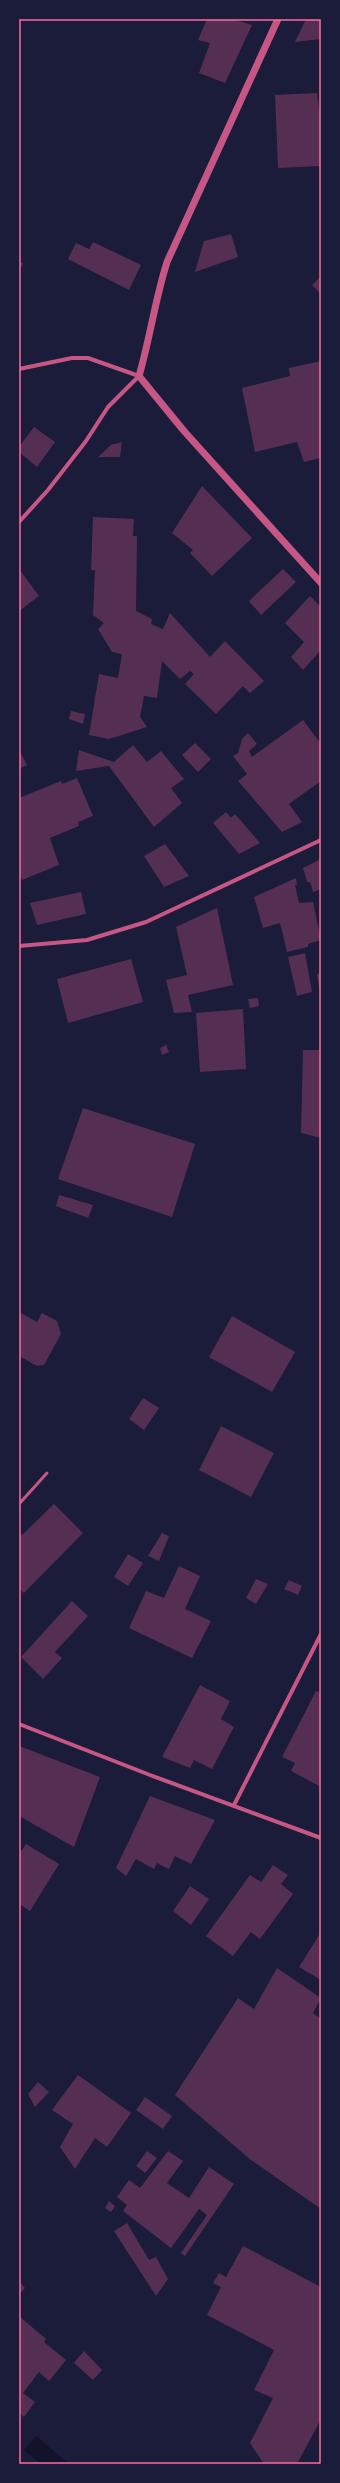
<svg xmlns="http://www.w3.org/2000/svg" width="340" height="2483" font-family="Cabin,sans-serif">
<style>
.water{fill:#12122b}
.building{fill:#542f53}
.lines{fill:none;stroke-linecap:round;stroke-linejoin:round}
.service{stroke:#c65784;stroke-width:3}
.minor{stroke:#c65784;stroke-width:4}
.tertiary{stroke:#c65784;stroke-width:7}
.neatline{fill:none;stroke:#ff6b9d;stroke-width:1.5}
</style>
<rect width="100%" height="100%" fill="#1b1b3a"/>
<path class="water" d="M36 2436 69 2464H41L24 2450Z"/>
<path class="building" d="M207 19H232L252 25 225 83 199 73 210 43 198 40Z
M306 19H321V39L295 42Z
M317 93 321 124V166L278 168 275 95Z
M231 234 238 257 195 272 204 241Z
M93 242 141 265 129 290 68 259 76 243 89 249Z
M19 262 23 263 19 273Z
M321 276V294L312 285Z
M321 361V458L304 462 297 442 255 452 242 388 290 376 289 368Z
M34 427 55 442 37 467 19 452V447Z
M122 442 120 457H98L111 445Z
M202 486 252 538 212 576 190 553 193 550 172 533Z
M93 517 134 519 133 536H137L136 611 152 619 151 624 163 629 170 613 210 657 225 641 264 681 250 693 243 686 216 714 185 684 194 674 190 671 180 679 162 661 157 698 144 696 140 717 147 727 109 739 89 735 99 674 118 678 122 654 112 652 98 629 104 623 93 615 95 570H91Z
M19 569 39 596 19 611Z
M283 569 296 582 261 615 249 601Z
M310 596 321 607V650L303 670 291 657 304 642 285 623Z
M71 711 85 714 83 724 69 719Z
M303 720 321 744V781L289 804 302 822 282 832 238 781 247 774 233 756 238 753 242 739 248 733 257 744 249 751 252 757Z
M195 743 211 759 198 772 182 755Z
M133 745 147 762 161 751 184 779 171 788 182 803 154 827 109 766 76 771 79 750 114 762Z
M19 750 27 765 19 769Z
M77 778 93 816 78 822 79 826 50 838 59 865 22 880 19 872V798L61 781 62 784Z
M226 812 231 818 235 814 260 843 239 854 213 823Z
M165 844 189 876 164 887 144 856Z
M321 859V889L313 892 310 882H307L303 868Z
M296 878 297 885H295L299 903 313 902 321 940 308 944V947L287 952 280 923 263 928 254 897Z
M81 892 86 914 37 925 30 903Z
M217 908 233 985 188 995 192 1012 174 1013 166 980 187 975 176 927Z
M305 953 312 992 297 996 288 957Z
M131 959 143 1002 68 1023 57 979Z
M321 973V992H320L317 974Z
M258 998 259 1006 250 1008 248 999Z
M243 1009 246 1069 200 1072 196 1013Z
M166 1045 169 1052 162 1055 160 1048Z
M303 1050H321V1138L301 1133Z
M83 1108 195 1144 172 1217 58 1179Z
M59 1195 93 1205 88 1218 56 1206Z
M19 1312 37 1322 42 1313 57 1321 61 1334 44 1365 37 1366 19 1356Z
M232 1316 295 1352 272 1392 209 1357Z
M143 1398 159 1408 144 1430 129 1419Z
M221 1426 274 1453 251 1497 199 1470Z
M54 1504 83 1533 24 1593 19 1589V1532L22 1535Z
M162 1533 169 1536 159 1561 148 1556Z
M128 1554 143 1563 128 1586 114 1577Z
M179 1566 200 1576 185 1609 211 1621 192 1658 129 1628 146 1591 164 1598Z
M256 1579 268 1584 256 1604 246 1598Z
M289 1580 302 1586 298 1595 284 1589Z
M72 1601 88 1616 55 1652 62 1658 43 1679 21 1657Z
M200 1685 230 1701 221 1719 234 1727 212 1769 194 1760 190 1768 162 1757Z
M316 1691 321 1693V1787L291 1771 295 1763 282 1757Z
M19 1746 100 1777 74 1847 19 1816Z
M150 1796 215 1820 191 1864 175 1856 169 1869 157 1863 154 1869 136 1859 126 1876 116 1868Z
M26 1844 59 1864 30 1911 19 1904V1854Z
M273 1865 288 1875 281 1884 293 1894 260 1939 251 1932 233 1956 206 1936 250 1875 261 1882Z
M190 1886 209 1899 191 1925 173 1911Z
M321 1932V1980L299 1967Z
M277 1968 321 1998 313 2013 321 2019V2209L251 2160 175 2095 238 1998 254 2009Z
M78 2075 131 2113 107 2147 95 2138 75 2169 60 2147 73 2124 52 2110Z
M38 2082 49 2092 35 2107 28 2094Z
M145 2097 172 2116 163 2129 136 2110Z
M147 2151 157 2158 145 2173 136 2166Z
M168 2151 183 2161 167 2183 189 2198 209 2167 234 2184 185 2256 181 2253 207 2215 199 2209 171 2248 123 2211 127 2205 117 2197 129 2180 140 2188Z
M109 2201 115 2206 111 2212 105 2208Z
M127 2223 149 2260 156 2257 168 2279 156 2296 114 2231Z
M243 2246 321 2287V2419L297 2464H264L250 2443 273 2398 254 2390 274 2350 207 2315 221 2287 213 2283 219 2273 226 2277Z
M19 2281 25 2288 19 2294Z
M19 2316 46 2339 44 2342 66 2360 49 2381 39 2372 23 2393 35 2402 24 2417 19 2413Z
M84 2351 102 2370 93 2380 74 2363Z"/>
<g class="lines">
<path class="service" d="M19 1504 47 1473"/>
<path class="minor" d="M19 369 72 358H88L139 376 108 407 86 441 48 490 19 522
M19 946 87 940 146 922 321 840
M19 1724 150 1775 321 1838
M234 1805 321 1634"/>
<path class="tertiary" d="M278 19 167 262C155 300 150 338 139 376L184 431 321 583"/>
</g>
<rect width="340" height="2483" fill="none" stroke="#1b1b3a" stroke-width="40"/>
<rect x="20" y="20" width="300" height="2443" class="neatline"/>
</svg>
